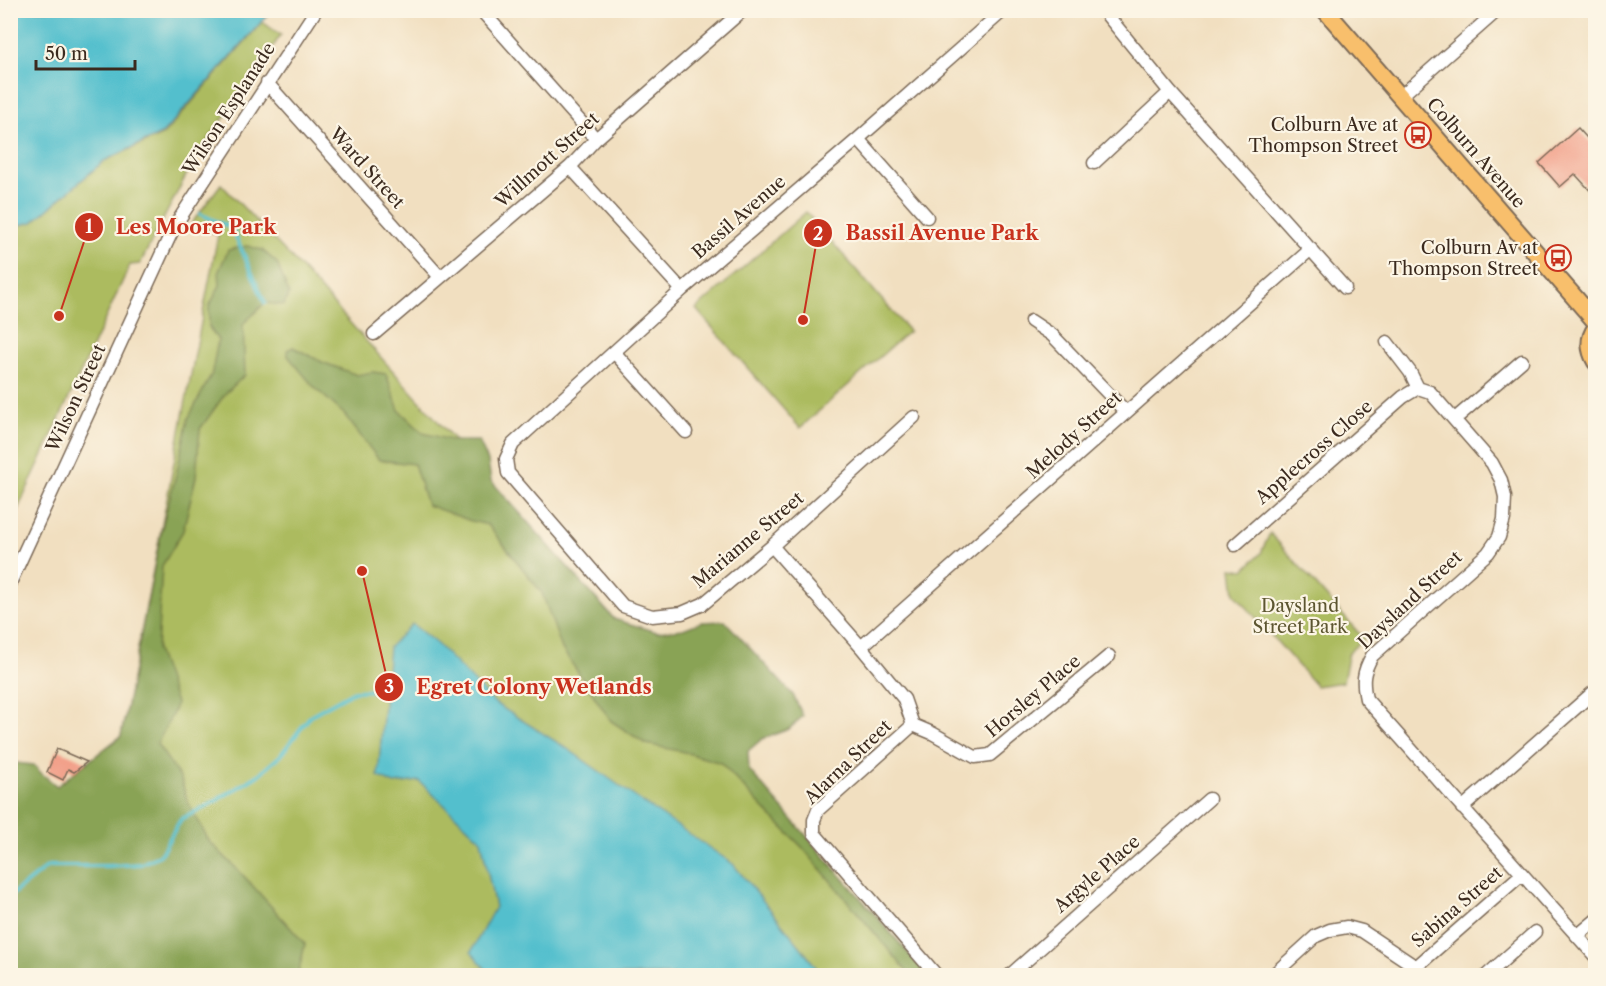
<svg xmlns="http://www.w3.org/2000/svg" width="1606" height="986" font-family="'Libre Caslon Text',serif">
<style>
.green{fill:#acbb5e;stroke:#74723e;stroke-width:1.5}
.forest{fill:#89a355;stroke:#62663a;stroke-width:1.5}
.water{fill:#53bfcd;stroke:#477476;stroke-width:1.5}
.lines{fill:none;stroke-linecap:round;stroke-linejoin:round}
.stream{stroke:#53bfcd;stroke-width:4}
.building{fill:#f2a08a}
.minor-casing{stroke:#7b6957;stroke-width:15}
.major-casing{stroke:#7b6957;stroke-width:20}
.minor{stroke:#fff;stroke-width:12}
.major{stroke:#f8bf6c;stroke-width:16}
.labels{text-anchor:middle;stroke-width:4.5;stroke-linejoin:round;paint-order:stroke}
.street-label{font-size:18px;fill:#3b2a1e;stroke:#fcf5e5}
.poi-label{font-size:18px;fill:#3b2a1e;stroke:#fcf5e5;text-anchor:end}
.park-label{font-size:18px;fill:#5d5631;stroke:#fcf5e5}
.leader{fill:none;stroke:#c8321e;stroke-width:2}
.callout-dot{fill:#c8321e;stroke:#fcf5e5;stroke-width:2}
.mark-label{font-size:18px;text-anchor:middle;font-weight:bold;fill:#fff}
.callout-label{font-size:20px;text-anchor:middle;font-weight:bold;fill:#c8321e;stroke:#fcf5e5;stroke-width:4.5;stroke-linejoin:round;paint-order:stroke}
</style>
<rect width="100%" height="100%" fill="#fcf5e5"/>
<filter id="ink" filterUnits="userSpaceOnUse"><feTurbulence type="fractalNoise" baseFrequency=".0167" numOctaves="2"/><feDisplacementMap in="SourceGraphic" scale="12" xChannelSelector="R" yChannelSelector="G"/><feConvolveMatrix kernelMatrix="1 2 1 2 8 2 1 2 1" color-interpolation-filters="sRGB"/></filter>
<filter id="wash" filterUnits="userSpaceOnUse"><feTurbulence type="fractalNoise" baseFrequency=".008" numOctaves="4" result="noise"/><feDisplacementMap in="SourceGraphic" scale="24" xChannelSelector="R" yChannelSelector="G"/><feGaussianBlur stdDeviation="1.35" result="paint"/><feColorMatrix in="noise" values="0 0 0 0 0 0 0 0 0 0 0 0 0 0 0 0 0 1.4 0 .05"/><feComposite in="paint" operator="in"/></filter>
<g filter="url(#wash)">
<rect width="100%" height="100%" fill="#f1dfc0"/>
<path class="green" d="M262 22 281 35 192 164 140 264 130 265 11 524V227L33 222 104 161 164 134Z
M221 184 302 269 749 770 928 975 11 976V822L121 736 218 235 191 224Z
M806 212 909 331 800 428 696 309Z
M1270 533 1364 639 1349 652 1343 682 1316 686 1235 594 1232 568 1244 570 1261 553Z"/>
<path class="forest" d="M247 246 262 250 277 263 289 294 284 305 265 303 243 324 245 375 225 394 200 429 196 477 183 531 162 566 157 650 176 703 174 711 157 744 181 779 187 800 209 841 242 874 305 944 298 975H11V769L16 763 34 765 41 773 57 786 121 736 163 523 177 471 188 419 212 373 218 340 209 327V307L220 285 219 271 228 250Z
M293 347 322 362 357 375 373 372 386 374 399 410 423 433 455 441H479L488 461 491 481 614 619 657 632 683 629 701 622 725 621 793 695 803 716 789 729 762 739 748 751 749 770 927 975H910L802 847 762 807 721 763 684 752 646 744 611 721 562 649 542 593 488 525 471 521 427 505 414 464 379 460 344 414 314 387 288 356 287 350Z"/>
<path class="water" d="M11 10H271V11L163 133 104 161 33 222 11 227Z
M412 624 437 644 496 704 568 749 638 799 733 864 800 946 822 975H491L471 952 495 907 481 840 419 781 394 784 378 776 389 647Z"/>
<g class="lines">
<path class="stream" d="M200 214 232 228 265 303
M10 896 48 866H109L141 864 160 855 181 819 207 806 257 776 280 756 311 715 354 691 388 690"/>
</g>
<g id="blocks">
<path class="building" d="M1578 128 1596 148V197L1575 174 1560 187 1539 163Z
M57 749 87 762 74 772 68 769 63 780 47 772Z"/>
</g>
</g>
<g filter="url(#ink)">
<use href="#blocks" fill-opacity="0" stroke="#7b6957" stroke-width="1.5"/>
<g class="lines">
<defs>
<path id="minor" d="M481 10 596 139
M1103 10 1170 92 1345 288
M267 83 440 277
M1401 96 1498 10
M858 139 927 217
M1094 163 1170 92
M570 167 682 290
M1031 321 1052 335 1126 412
M374 334 570 167 596 139 743 10
M1387 342 1410 372 1418 388 1430 392 1492 463 1501 480 1505 497 1504 519 1499 537 1488 553 1372 656C1363 672 1362 681 1366 699L1596 957
M614 352 686 432
M914 417 772 546 703 604 682 613 652 616 623 606 508 473 506 459 513 444 682 290 858 139 1004 10
M1455 419 1522 361
M1235 545 1403 397 1418 388
M772 546 861 647 904 699 913 725 818 810 814 820V833L937 976
M10 583 174 227 316 10
M861 647 1311 249
M913 725 932 733 975 757 990 755 1109 656
M1462 808 1596 690
M1577 936 1596 920
M1009 976 1209 799
M1272 976 1316 936 1330 930 1347 927 1362 931 1416 967 1522 874
M1486 976 1535 932"/>
<path id="major" d="M1325 10 1596 322
M1596 328C1588 339 1589 350 1596 362"/>
</defs>
<use href="#minor" class="minor-casing"/>
<use href="#major" class="major-casing"/>
<use href="#minor" class="minor"/>
<use href="#major" class="major"/>
</g>
</g>
<defs>
<symbol id="bus-ring" viewBox="-11 -11 22 22"><circle r="9.5" fill="#fcf5e5" stroke="#c8321e" stroke-width="1.5"/><path d="M-5-6H5V4H4V6H2V4H-2V6H-4V4H-5ZM-3.5-4V0h7V-4ZM-3.5 1.2v1.5H-2V1.2ZM2 1.2v1.5H3.5V1.2Z" fill="#c8321e"/></symbol>
</defs>
<g fill-rule="evenodd">
<use href="#bus-ring" x="1403" y="120" width="30" height="30"/>
<use href="#bus-ring" x="1543" y="243" width="30" height="30"/>
</g>
<g class="labels">
<g class="street-label">
<text transform="translate(229 109) rotate(-57)" y="6">Wilson Esplanade</text>
<text transform="translate(1476 153) rotate(49)" y="6">Colburn Avenue</text>
<text transform="translate(547 160) rotate(-42)" y="6">Willmott Street</text>
<text transform="translate(367 168) rotate(48)" y="6">Ward Street</text>
<text transform="translate(739 217) rotate(-41)" y="6">Bassil Avenue</text>
<text transform="translate(76 398) rotate(-65)" y="6">Wilson Street</text>
<text transform="translate(1074 435) rotate(-42)" y="6">Melody Street</text>
<text transform="translate(1314 452) rotate(-41)" y="6">Applecross Close</text>
<text transform="translate(748 540) rotate(-40)" y="6">Marianne Street</text>
<text transform="translate(1410 600) rotate(-43)" y="6">Daysland Street</text>
<text transform="translate(1033 696) rotate(-40)" y="6">Horsley Place</text>
<text transform="translate(848 762) rotate(-44)" y="6">Alarna Street</text>
<text transform="translate(1097 874) rotate(-41)" y="6">Argyle Place</text>
<text transform="translate(1457 907) rotate(-41)" y="6">Sabina Street</text>
</g>
<g class="poi-label">
<text x="1398" y="131">Colburn Ave at<tspan x="1398" dy="21">Thompson Street</tspan></text>
<text x="1538" y="254">Colburn Av at<tspan x="1538" dy="21">Thompson Street</tspan></text>
</g>
<g class="park-label">
<text x="1300" y="612">Daysland<tspan x="1300" dy="21">Street Park</tspan></text>
</g>
</g>
<path class="leader" d="M59 316L89 227M803 320L818 233M362 571L389 687"/>
<g class="callout-dot">
<circle cx="59" cy="316" r="6"/>
<circle cx="803" cy="320" r="6"/>
<circle cx="362" cy="571" r="6"/>
<circle cx="89" cy="227" r="15"/>
<circle cx="818" cy="233" r="15"/>
<circle cx="389" cy="687" r="15"/>
</g>
<g class="mark-label">
<text x="89" y="233">1</text>
<text x="818" y="240">2</text>
<text x="389" y="693">3</text>
</g>
<g class="callout-label">
<text x="196" y="234">Les Moore Park</text>
<text x="942" y="240">Bassil Avenue Park</text>
<text x="534" y="694">Egret Colony Wetlands</text>
</g>
<rect width="1606" height="986" fill="none" stroke="#fcf5e5" stroke-width="36"/>
<path d="M36 60v9h99v-9" fill="none" stroke="#3b2a1e" stroke-width="3"/>
<text x="45" y="60" font-size="18" fill="#3b2a1e" stroke="#fcf5e5" stroke-width="4.5" paint-order="stroke">50 m</text>
</svg>
